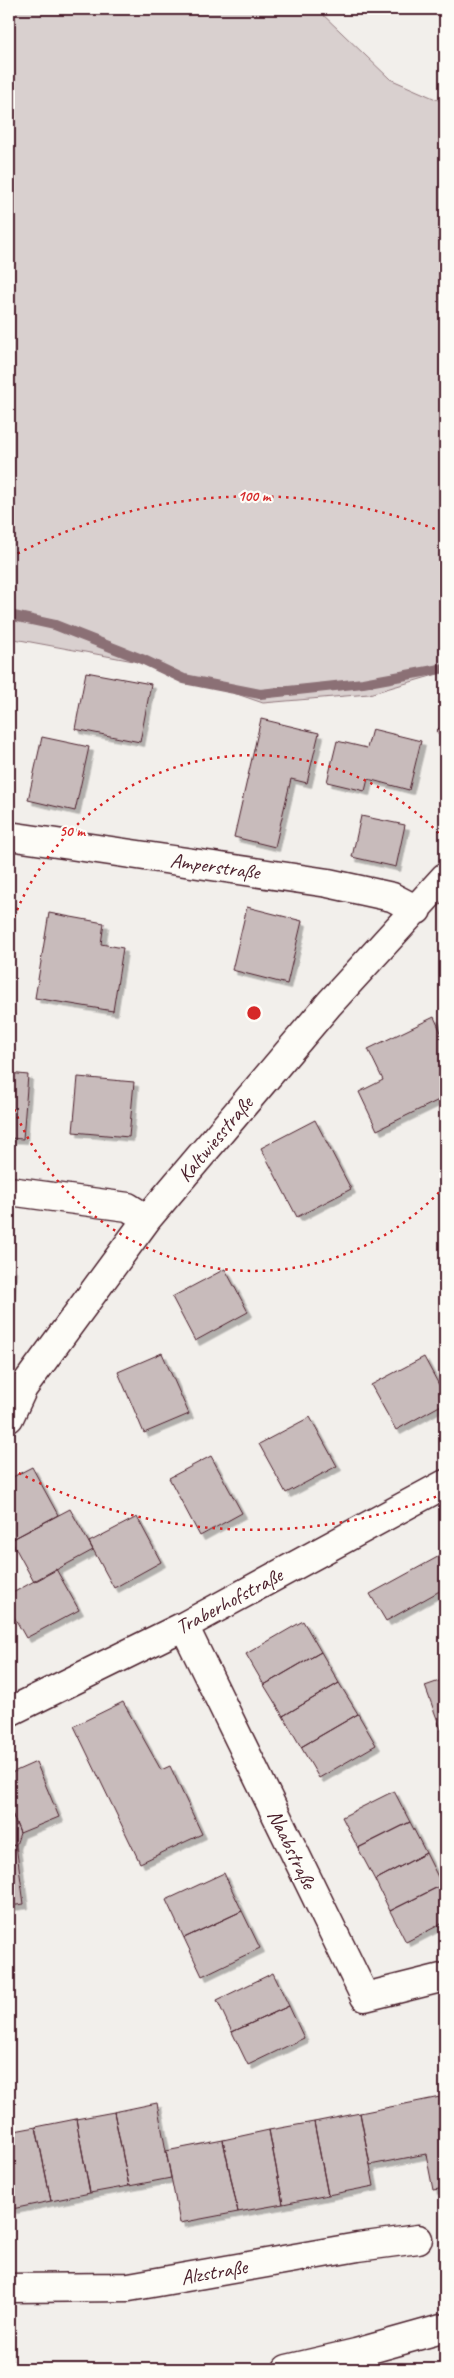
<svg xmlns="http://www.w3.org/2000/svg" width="454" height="2378" font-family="Caveat,sans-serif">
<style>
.green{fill:#d9d0cf;stroke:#92787d}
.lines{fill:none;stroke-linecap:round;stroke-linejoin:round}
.stream{stroke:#8b6f75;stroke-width:10}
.building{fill:#c8bbbb;stroke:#4a1f2b;filter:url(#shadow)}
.street-casing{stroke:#4a1f2b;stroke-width:31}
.secondary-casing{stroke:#4a1f2b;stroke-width:31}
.street{stroke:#fdfcf7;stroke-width:28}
.secondary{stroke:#fdfcf7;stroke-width:28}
.ring{fill:none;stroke:#d62828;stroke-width:2.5;stroke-dasharray:2.5 5}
.labels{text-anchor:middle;stroke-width:4.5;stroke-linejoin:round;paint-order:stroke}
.street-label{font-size:21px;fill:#4a1f2b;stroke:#fdfcf7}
.centre{fill:#d62828;stroke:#fdfcf7;stroke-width:2.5}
.ring-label{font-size:15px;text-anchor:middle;font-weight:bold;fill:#d62828;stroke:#fdfcf7;stroke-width:4.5;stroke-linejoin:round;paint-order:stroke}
</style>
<defs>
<filter id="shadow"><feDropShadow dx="4.5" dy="4.5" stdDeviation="0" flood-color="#0004"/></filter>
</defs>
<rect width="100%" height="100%" fill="#f2efeb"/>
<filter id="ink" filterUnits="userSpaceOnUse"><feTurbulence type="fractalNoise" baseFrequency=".02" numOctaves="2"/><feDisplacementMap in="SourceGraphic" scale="10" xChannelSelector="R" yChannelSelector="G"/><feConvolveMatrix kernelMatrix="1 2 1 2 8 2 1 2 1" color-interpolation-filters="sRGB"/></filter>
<g filter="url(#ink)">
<path class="green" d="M9 9H317L390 79 445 103V672L369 694 263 703 150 664 9 638Z"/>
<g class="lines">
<path class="stream" d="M9 615 55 625 144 660 184 679 260 694 363 683 445 668"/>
</g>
<path class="building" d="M86 672 151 684 140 742 75 729Z
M261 719 319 733 307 783 291 779 275 847 234 837Z
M445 722V741L436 731Z
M372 729 421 741 409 790 368 779 365 791 327 782 337 741 367 748Z
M42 737 89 747 75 811 28 800Z
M361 816 405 825 396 867 352 857Z
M247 907 302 921 287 984 232 970Z
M49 913 104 923 101 944 123 948 113 1011 35 998Z
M434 1017 445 1041V1097L377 1130 359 1092 383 1080 368 1049Z
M9 1073 28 1075 23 1139 9 1138Z
M78 1077 134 1082 129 1137 73 1132Z
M315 1120 351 1189 297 1217 261 1148Z
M9 1267H12L9 1329Z
M225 1269 248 1312 195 1341 172 1297Z
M162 1353 189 1414 144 1433 118 1372Z
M424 1357 445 1396V1403L396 1430 371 1385Z
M310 1417 337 1466 286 1493 259 1444Z
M211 1456 242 1513 200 1536 169 1478Z
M32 1467 58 1515 11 1540 9 1535V1479Z
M70 1509 93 1550 34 1582 11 1540Z
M137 1517 161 1562 114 1588 89 1542Z
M445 1553V1588L386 1621 370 1594Z
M56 1569 79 1610 26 1638 9 1608V1595Z
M303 1621 321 1652 264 1685 246 1654Z
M321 1652 339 1683 283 1716 264 1685Z
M445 1679V1737L444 1738 425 1686Z
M339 1683 358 1714 301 1747 283 1716Z
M123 1702 161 1770 170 1766 202 1834 140 1863 74 1726Z
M358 1714 376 1745 319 1778 301 1747Z
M36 1762 59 1817 20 1833 9 1806V1774Z
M394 1791 410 1822 358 1848 342 1817Z
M9 1806 20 1833 16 1845 9 1846Z
M410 1822 426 1853 375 1880 358 1848Z
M16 1845 24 1904 9 1906V1846Z
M426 1853 442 1885 390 1911 375 1880Z
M224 1873 242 1911 184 1938 166 1900Z
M442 1885 445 1891V1922L406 1942 390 1911Z
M242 1911 260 1948 202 1976 184 1938Z
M273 1973 289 2006 232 2032 217 2000Z
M289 2006 304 2038 248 2065 232 2032Z
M445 2096V2188L433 2190 426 2154 370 2165 360 2113Z
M157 2103 171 2178 129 2186 114 2112Z
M114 2112 129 2186 90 2193 76 2119Z
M360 2113 374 2186 328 2195 314 2122Z
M76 2119 90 2193 51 2201 36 2127Z
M314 2122 328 2195 283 2204 269 2130Z
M36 2127 51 2201 12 2209 9 2192V2132Z
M269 2130 283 2204 238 2212 223 2140Z
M223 2140 238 2212 180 2223 166 2151Z"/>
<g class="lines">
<defs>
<path id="street" d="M9 836 328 883 392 897 417 910
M9 1191 128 1207 147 1219
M9 1418 23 1388 147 1219 329 1004 445 877
M184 1626 365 1997 445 1977
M9 1712 184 1626 445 1484
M9 2288 129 2287 358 2247 418 2239"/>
<path id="secondary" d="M287 2369 356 2353 445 2328"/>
</defs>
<use href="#street" class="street-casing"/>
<use href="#secondary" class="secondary-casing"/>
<use href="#street" class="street"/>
<use href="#secondary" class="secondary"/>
</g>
</g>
<g class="ring">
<path d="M444 1187A258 258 0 0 1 9 1095M9 931A258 258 0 0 1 444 839"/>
<path d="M443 1494A517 517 0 0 1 11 1469M11 557A517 517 0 0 1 443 532"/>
</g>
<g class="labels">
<g class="street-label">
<text transform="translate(215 866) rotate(8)" y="7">Amperstraße</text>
<text transform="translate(215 1139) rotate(-50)" y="7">Kaltwiesstraße</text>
<text transform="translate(229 1601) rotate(-28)" y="7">Traberhofstraße</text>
<text transform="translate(292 1849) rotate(64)" y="7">Naabstraße</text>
<text transform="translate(214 2272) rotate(-10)" y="7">Alzstraße</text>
</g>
</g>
<circle cx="254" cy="1013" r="8" class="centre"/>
<g class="ring-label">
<text x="254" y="501">100 m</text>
<text x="72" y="836">50 m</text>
</g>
<rect width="454" height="2378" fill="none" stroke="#fdfcf7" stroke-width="30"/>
<rect x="15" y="15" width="424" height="2348" fill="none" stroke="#4a1f2b" stroke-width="2" filter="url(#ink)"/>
</svg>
